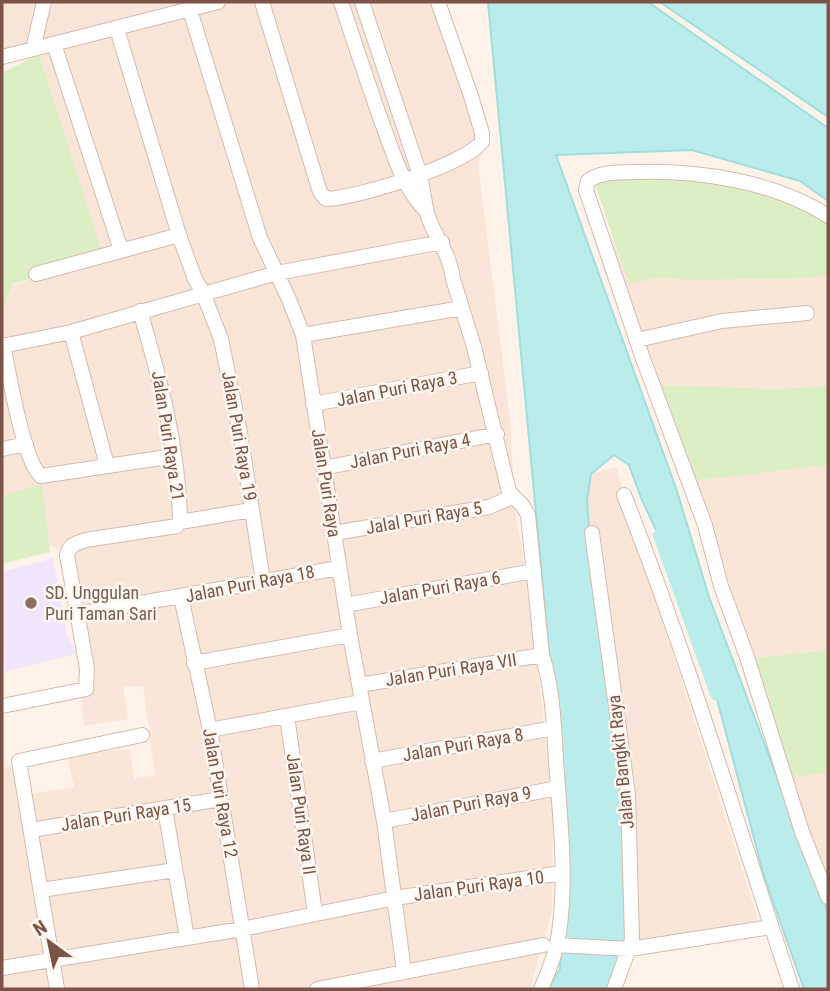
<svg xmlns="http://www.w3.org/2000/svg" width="830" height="991" font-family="'Roboto Condensed',sans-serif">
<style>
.residential{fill:#f9e6d9}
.education{fill:#f0e5fc}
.green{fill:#dcefc4}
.water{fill:#baeceb;stroke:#9fdedf;stroke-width:2}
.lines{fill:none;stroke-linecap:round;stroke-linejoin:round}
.canal{stroke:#baeceb;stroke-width:14}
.street-casing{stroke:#d5baaf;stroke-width:16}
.street{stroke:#fff;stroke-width:14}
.education-dot{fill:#8d6e63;stroke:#fff8f1;stroke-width:2.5}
.labels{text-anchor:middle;stroke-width:5;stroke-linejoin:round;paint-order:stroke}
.street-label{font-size:18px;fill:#7d5348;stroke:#fff8f1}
.education-label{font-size:18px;fill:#785e54;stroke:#fff8f1;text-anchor:start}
</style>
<rect width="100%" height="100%" fill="#fff3e9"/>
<path class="residential" d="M2 2H440L488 142 478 164 510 419 515 514 522 547 553 795 552 912 530 989H2V768L23 764 25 795 74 787 67 756 130 749 134 779 155 775 143 686H123L128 719 84 726 66 553 37 539 2 504V315L12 285 104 259 39 54 2 53Z
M615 237 629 283 657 278 689 280 792 279 828 276V386L778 389 661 385 648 388 598 244Z
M828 465V650L754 658 695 481Z
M617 467 633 529 760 926 643 940 628 933 587 500 591 474Z
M828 772V885L788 778Z"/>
<path class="education" d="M53 558 67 633 76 654 4 672 2 572Z"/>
<path class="green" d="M39 54 104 258 12 284 2 315V73Z
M611 173 748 186 821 217 828 222V276L792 279 689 280 657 278 629 284 595 184Z
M661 385 778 389 828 386V465L695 481Z
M42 484 50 552 2 564V496Z
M828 650V773L788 778 754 658Z"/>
<path class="water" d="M488 2H648L828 128V201L800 181 692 150 556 155 677 491 709 597 828 912V989H804L764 876 693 609 641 498 629 465 614 455 591 474 587 500 595 607 633 846 628 933 607 989H548L560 969 568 854Z
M660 2H828V117Z"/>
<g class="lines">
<path class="canal" d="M660 535 717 694"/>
<defs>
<path id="street" d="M262 2 320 192 326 199C358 198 463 165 482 142V133L471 96 438 2
M341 2C354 41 367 81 381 120 393 152 402 187 427 212
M362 2 420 175C423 187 424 201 427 213 434 238 449 249 453 279L474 347 509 492 522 505 528 515 542 655C553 689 554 726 556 761 560 817 567 877 559 933 556 953 549 971 541 989
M190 10 260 238 288 297 303 335 350 635 384 821 404 971
M117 29 179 235 195 279 203 293 221 339 240 433 263 581
M54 44 121 250
M33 49 44 2
M2 57 218 2
M828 216C774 181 698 170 635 172 618 173 601 171 588 181L586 190 642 356 705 525 721 586 747 657 802 832 828 897
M36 274 179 235
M140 311C160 379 179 449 180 522
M71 332 107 465
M303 335 462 308
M637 340 722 321 807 313
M3 345C9 372 23 461 41 476L174 456
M2 346 71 332 277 273 442 242
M313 404 481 373
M2 449 26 444
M323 468 497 434
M624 495C688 657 737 824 792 989
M334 533 489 507 512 497
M592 533 628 794 632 940 614 989
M181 597 210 730 252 989
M345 605 534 571
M78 614 339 568
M194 663 350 635
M359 685 542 655
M2 706 86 689 87 669 67 555C69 545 76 543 86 540L177 526 180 522 251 510
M287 716 315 913
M210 730 361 702
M372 761 554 728
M165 809 187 938
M384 821 558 788
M31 830 221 799
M41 890 175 870
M556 945 630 949 771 927
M2 968 242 929 395 898 562 873
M57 989 19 761 142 735
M317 989 543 945"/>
</defs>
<use href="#street" class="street-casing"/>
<use href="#street" class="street"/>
</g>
<circle class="education-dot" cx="31" cy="603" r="7"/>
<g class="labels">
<g class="street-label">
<text transform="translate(397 389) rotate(-11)" y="6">Jalan Puri Raya 3</text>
<text transform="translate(168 436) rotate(81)" y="6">Jalan Puri Raya 21</text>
<text transform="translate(239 436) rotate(80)" y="6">Jalan Puri Raya 19</text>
<text transform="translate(410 451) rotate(-11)" y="6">Jalan Puri Raya 4</text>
<text transform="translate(326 483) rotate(81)" y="6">Jalan Puri Raya</text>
<text transform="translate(424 518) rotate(-10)" y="6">Jalal Puri Raya 5</text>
<text transform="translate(250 584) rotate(-11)" y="6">Jalan Puri Raya 18</text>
<text transform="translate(440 588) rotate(-10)" y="6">Jalan Puri Raya 6</text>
<text transform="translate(451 670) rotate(-9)" y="6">Jalan Puri Raya VII</text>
<text transform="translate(463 745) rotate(-10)" y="6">Jalan Puri Raya 8</text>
<text transform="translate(621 762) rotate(-96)" y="6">Jalan Bangkit Raya</text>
<text transform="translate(220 793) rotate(80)" y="6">Jalan Puri Raya 12</text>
<text transform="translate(471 804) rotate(-11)" y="6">Jalan Puri Raya 9</text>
<text transform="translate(301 814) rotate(82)" y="6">Jalan Puri Raya II</text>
<text transform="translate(126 815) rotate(-9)" y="6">Jalan Puri Raya 15</text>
<text transform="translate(479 886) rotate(-8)" y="6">Jalan Puri Raya 10</text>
</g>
<g class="education-label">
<text x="45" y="599">SD. Unggulan<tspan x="45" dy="21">Puri Taman Sari</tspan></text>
</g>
</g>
<rect width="830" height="991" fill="none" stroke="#7d5348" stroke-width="7"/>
<g transform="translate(49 942) rotate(327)" stroke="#fff8f1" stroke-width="5" paint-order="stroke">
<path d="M0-5L12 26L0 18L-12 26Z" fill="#7d5348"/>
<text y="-10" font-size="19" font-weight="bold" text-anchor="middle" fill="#7d5348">N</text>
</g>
</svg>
